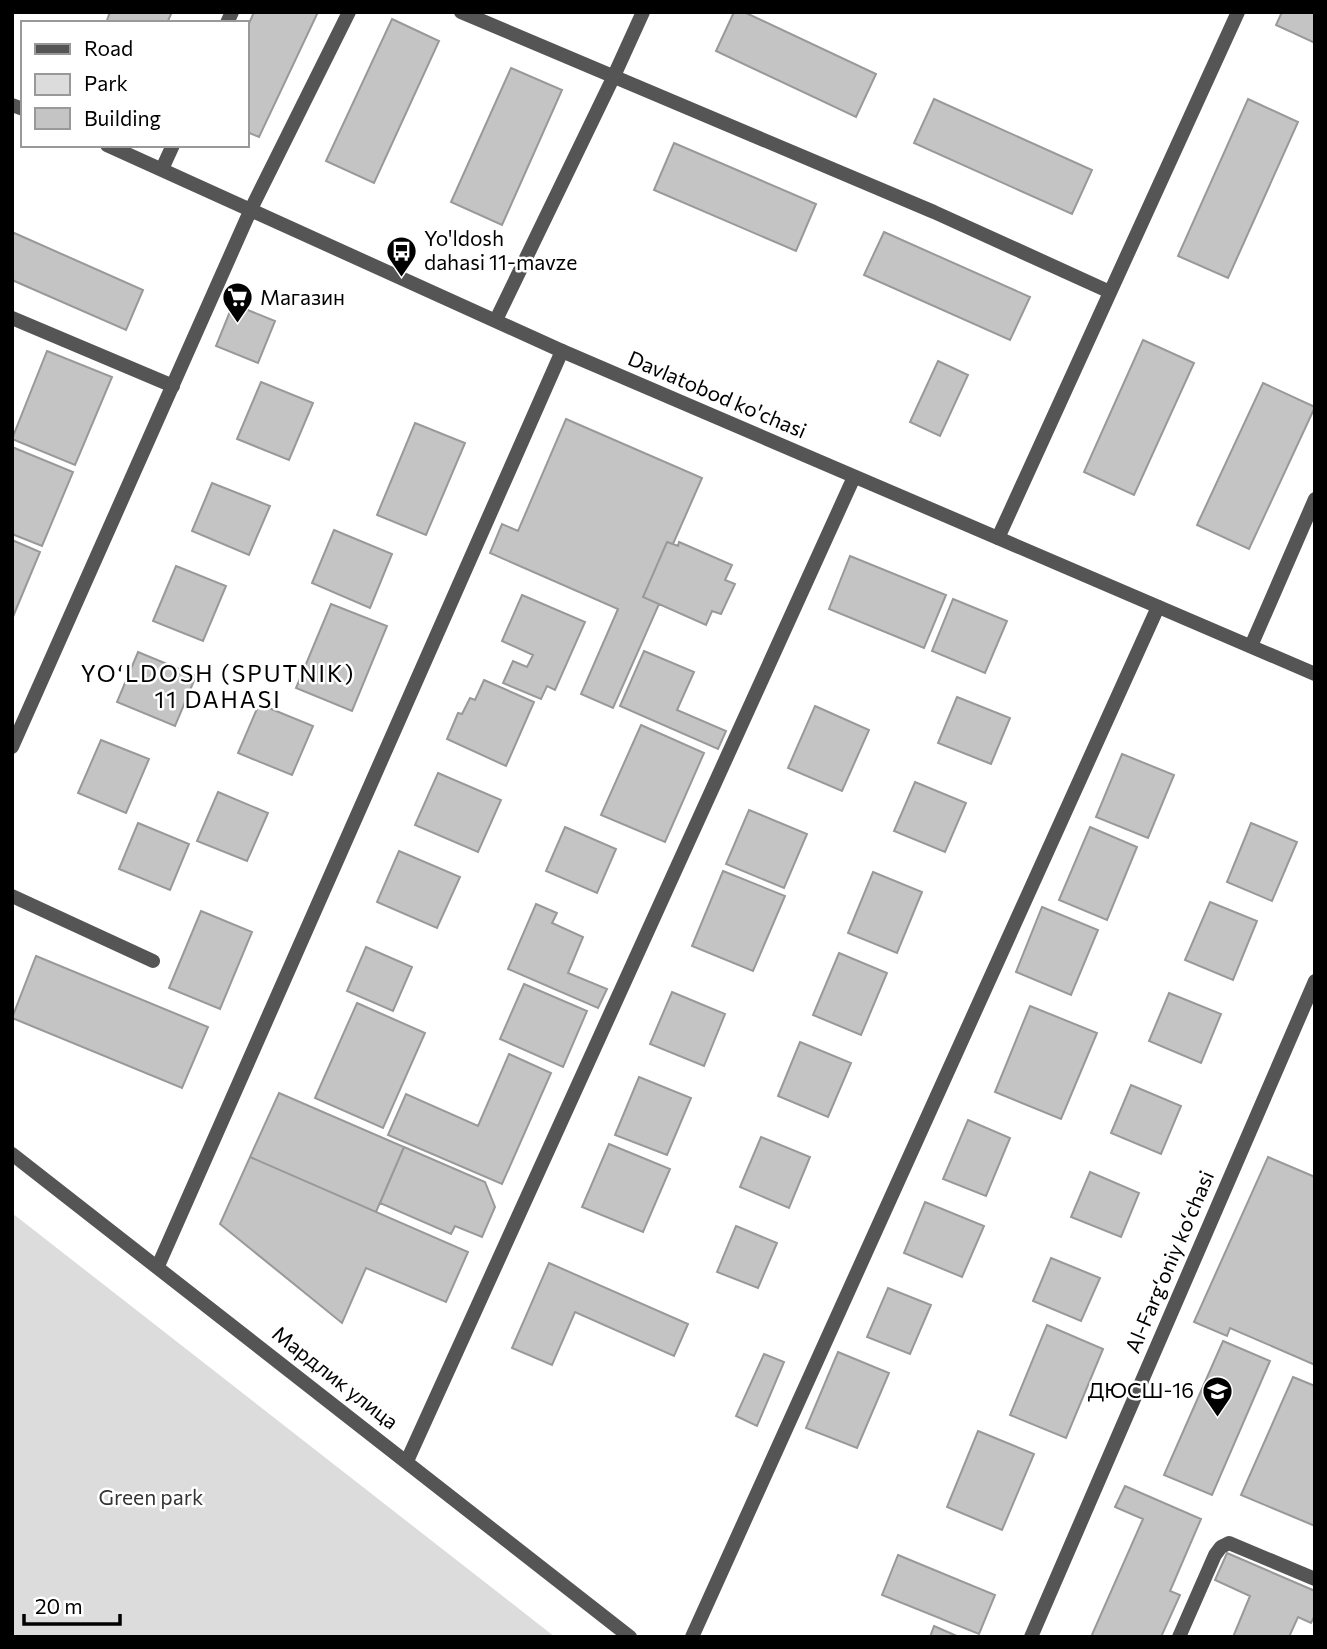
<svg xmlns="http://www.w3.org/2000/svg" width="1327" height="1649" font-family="Commissioner,sans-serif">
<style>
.green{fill:#dcdcdc}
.building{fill:#c4c4c4;stroke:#999;stroke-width:2}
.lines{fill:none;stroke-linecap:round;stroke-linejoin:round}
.service{stroke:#555;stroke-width:14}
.minor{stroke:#555;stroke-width:14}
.tertiary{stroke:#555;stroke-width:14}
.labels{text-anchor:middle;stroke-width:5;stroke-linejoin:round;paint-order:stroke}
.poi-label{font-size:21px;fill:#000;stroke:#fff;text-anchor:start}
.street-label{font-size:21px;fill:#000;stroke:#fff}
.park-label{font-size:21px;fill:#333;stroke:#fff}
.neighbourhood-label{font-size:23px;letter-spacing:2px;fill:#000;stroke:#fff}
</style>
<rect width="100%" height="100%" fill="#fff"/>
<path class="green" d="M12 1213 555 1637H12Z"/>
<path class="building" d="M110 12H172L167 23H106Z
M254 12H318L259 137 247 132V28Z
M734 12H744L876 74 856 117 716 51Z
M1282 12H1315V43L1276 25Z
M392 19 439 41 374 183 326 161Z
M511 68 562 90 502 225 451 202Z
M934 99 1092 170 1072 214 914 143Z
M1248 99 1298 122 1228 278 1178 256Z
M674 143 816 204 796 251 654 190Z
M12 232 143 290 126 330 12 280Z
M884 232 1030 297 1010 340 864 275Z
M233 304 275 321 258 363 216 346Z
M1143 340 1194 363 1134 495 1084 472Z
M47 351 112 377 75 465 12 439Z
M938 361 968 375 940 436 910 422Z
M261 382 313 403 289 460 237 439Z
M1263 383 1315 407 1249 549 1197 525Z
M566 419 702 478 673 544 667 542 643 597 659 604 613 708 581 694 618 609 490 553 502 524 518 531Z
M415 423 465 443 426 535 377 515Z
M12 447 73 472 42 546 12 534Z
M212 483 270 506 249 555 192 531Z
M334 530 392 554 370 608 312 583Z
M12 540 40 552 12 619Z
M667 542 678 546 679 542 732 565 725 580 735 584 721 614 712 611 706 625 643 597Z
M850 556 946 595 924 648 829 609Z
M176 566 226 586 203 641 153 621Z
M522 595 585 622 555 690 547 686 541 699 503 683 513 661 527 667 533 655 502 641Z
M953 599 1007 621 985 673 932 651Z
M331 604 387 626 352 711 296 688Z
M644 651 694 672 677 710 726 731 718 749 620 706Z
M138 652 196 676 175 726 117 702Z
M484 680 534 702 506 766 447 739 458 713 462 714 470 698 475 700Z
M957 697 1010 718 991 764 938 743Z
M259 704 313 726 292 775 238 753Z
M815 706 869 730 842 791 788 768Z
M641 725 704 753 665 842 601 815Z
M101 740 149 759 126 813 78 793Z
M1122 754 1174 775 1148 838 1096 817Z
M438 773 501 800 478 852 415 825Z
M915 782 966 803 945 852 894 831Z
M218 792 268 813 247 861 197 841Z
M749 810 807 834 784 888 726 864Z
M138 823 189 844 170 890 119 869Z
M1251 823 1297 842 1272 901 1227 882Z
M565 827 616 849 597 893 546 871Z
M1090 827 1137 847 1107 920 1059 900Z
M399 851 460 877 437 928 377 902Z
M723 871 785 896 753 971 692 946Z
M873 872 922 892 897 953 848 933Z
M1210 902 1257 921 1233 980 1185 960Z
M536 904 557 913 552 923 583 937 568 973 607 989 598 1008 508 969Z
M1042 907 1098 930 1071 995 1016 972Z
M201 911 252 932 220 1009 169 988Z
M366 947 412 967 393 1011 347 991Z
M839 953 887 973 861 1035 813 1015Z
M36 956 208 1027 182 1088 12 1018Z
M524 984 587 1011 563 1067 500 1039Z
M672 992 725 1014 704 1066 650 1044Z
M1169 993 1221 1014 1201 1063 1149 1041Z
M357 1003 425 1033 383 1128 315 1098Z
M1030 1006 1097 1033 1061 1119 995 1092Z
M800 1042 851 1063 828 1117 778 1096Z
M509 1054 551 1073 502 1184 388 1135 406 1094 478 1126Z
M639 1077 691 1098 667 1155 615 1135Z
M1131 1085 1181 1106 1161 1154 1111 1133Z
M279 1093 404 1147 376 1212 250 1157Z
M968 1120 1010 1138 986 1196 943 1179Z
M761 1137 810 1157 789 1208 740 1187Z
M609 1144 670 1169 643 1232 582 1207Z
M404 1147 485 1182 495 1207 482 1237 455 1226 451 1234 380 1203Z
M250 1157 468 1252 446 1302 366 1268 342 1323 220 1224Z
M1268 1157 1315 1177V1365L1230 1328 1227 1336 1194 1322Z
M1090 1172 1139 1193 1121 1237 1071 1217Z
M925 1202 984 1226 962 1277 904 1253Z
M736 1226 777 1243 758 1288 717 1272Z
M1051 1258 1100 1278 1081 1321 1033 1301Z
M549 1263 688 1324 674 1356 575 1312 552 1365 512 1348Z
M888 1288 931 1305 910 1354 867 1337Z
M1047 1325 1103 1349 1066 1438 1010 1415Z
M1223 1341 1270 1361 1212 1495 1164 1475Z
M838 1352 889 1373 857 1448 806 1428Z
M764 1354 784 1362 757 1426 736 1416Z
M1293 1377 1315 1386V1526L1241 1495Z
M978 1431 1034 1454 1002 1530 947 1507Z
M1125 1486 1201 1519 1170 1591 1180 1595 1161 1637H1091L1143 1519 1115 1507Z
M1227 1553 1315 1591V1615L1311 1623 1298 1617 1289 1637H1233L1250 1596 1215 1580Z
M898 1555 995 1595 979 1634 882 1595Z
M934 1626 959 1637H930Z"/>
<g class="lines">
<path class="service" d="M613 78 643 12
M12 318 173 386
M12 896 153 961
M1179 1637 1215 1555 1221 1547 1229 1543 1315 1579"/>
<path class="minor" d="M461 12 934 212 1110 292
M227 23 232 12
M162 169 173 145
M496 320 613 78
M998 538 1238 12
M1251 646 1315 499
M12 747 251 209 349 12
M158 1266 562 351
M407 1461 854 477
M692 1637 1158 607"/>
<path class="tertiary" d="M12 105 23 109
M107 145 562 351 1315 674
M12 1154 630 1637
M1031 1637 1315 981"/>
</g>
<defs>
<symbol id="bus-pin" viewBox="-11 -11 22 30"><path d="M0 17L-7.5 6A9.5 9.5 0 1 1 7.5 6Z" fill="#000" stroke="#fff"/><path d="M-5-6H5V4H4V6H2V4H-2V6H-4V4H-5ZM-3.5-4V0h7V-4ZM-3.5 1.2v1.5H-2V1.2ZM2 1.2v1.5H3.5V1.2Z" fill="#fff"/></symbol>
<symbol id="supermarket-pin" viewBox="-11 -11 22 30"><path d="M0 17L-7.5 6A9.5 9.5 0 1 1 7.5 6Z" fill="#000" stroke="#fff"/><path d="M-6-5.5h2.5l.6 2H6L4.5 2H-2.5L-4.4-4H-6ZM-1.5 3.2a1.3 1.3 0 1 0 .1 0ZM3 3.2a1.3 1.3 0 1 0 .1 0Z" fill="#fff"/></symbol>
<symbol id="school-pin" viewBox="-11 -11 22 30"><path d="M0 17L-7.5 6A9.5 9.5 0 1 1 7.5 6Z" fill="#000" stroke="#fff"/><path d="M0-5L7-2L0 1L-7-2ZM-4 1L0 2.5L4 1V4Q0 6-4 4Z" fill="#fff"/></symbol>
</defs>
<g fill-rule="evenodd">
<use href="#bus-pin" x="384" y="234" width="35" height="47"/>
<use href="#supermarket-pin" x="220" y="280" width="35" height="47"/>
<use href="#school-pin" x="1200" y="1374" width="35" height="47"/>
</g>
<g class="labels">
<g class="poi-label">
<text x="424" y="246">Yo'ldosh<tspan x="424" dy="24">dahasi 11-mavze</tspan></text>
<text x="260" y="305">Магазин</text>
<text x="1194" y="1398" text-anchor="end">ДЮСШ-16</text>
</g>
<g class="street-label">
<text transform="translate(717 395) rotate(23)" y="7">Davlatobod ko'chasi</text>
<text transform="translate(1170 1262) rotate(-67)" y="7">Al-Farg‘oniy ko‘chasi</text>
<text transform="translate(335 1378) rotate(38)" y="7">Мардлик улица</text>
</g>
<g class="park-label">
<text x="151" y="1505">Green park</text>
</g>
<g class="neighbourhood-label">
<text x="218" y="682">YO‘LDOSH (SPUTNIK)<tspan x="218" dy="26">11 DAHASI</tspan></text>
</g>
</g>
<rect width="1327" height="1649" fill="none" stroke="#000000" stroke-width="28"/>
<rect x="21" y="21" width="228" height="126" fill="#ffffff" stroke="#999999" stroke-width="2"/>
<rect x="35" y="44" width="35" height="10" fill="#555555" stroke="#999999" stroke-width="2"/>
<text x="84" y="56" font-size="21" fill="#000000">Road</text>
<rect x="35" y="74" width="35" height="21" fill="#dcdcdc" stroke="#999999" stroke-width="2"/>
<text x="84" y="91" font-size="21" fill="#000000">Park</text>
<rect x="35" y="108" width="35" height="21" fill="#c4c4c4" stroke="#999999" stroke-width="2"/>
<text x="84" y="126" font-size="21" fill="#000000">Building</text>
<path d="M24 1614v10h96v-10" fill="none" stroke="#000000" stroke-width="3.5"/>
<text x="35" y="1614" font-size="21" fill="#000000" stroke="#ffffff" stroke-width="5" paint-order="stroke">20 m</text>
</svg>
